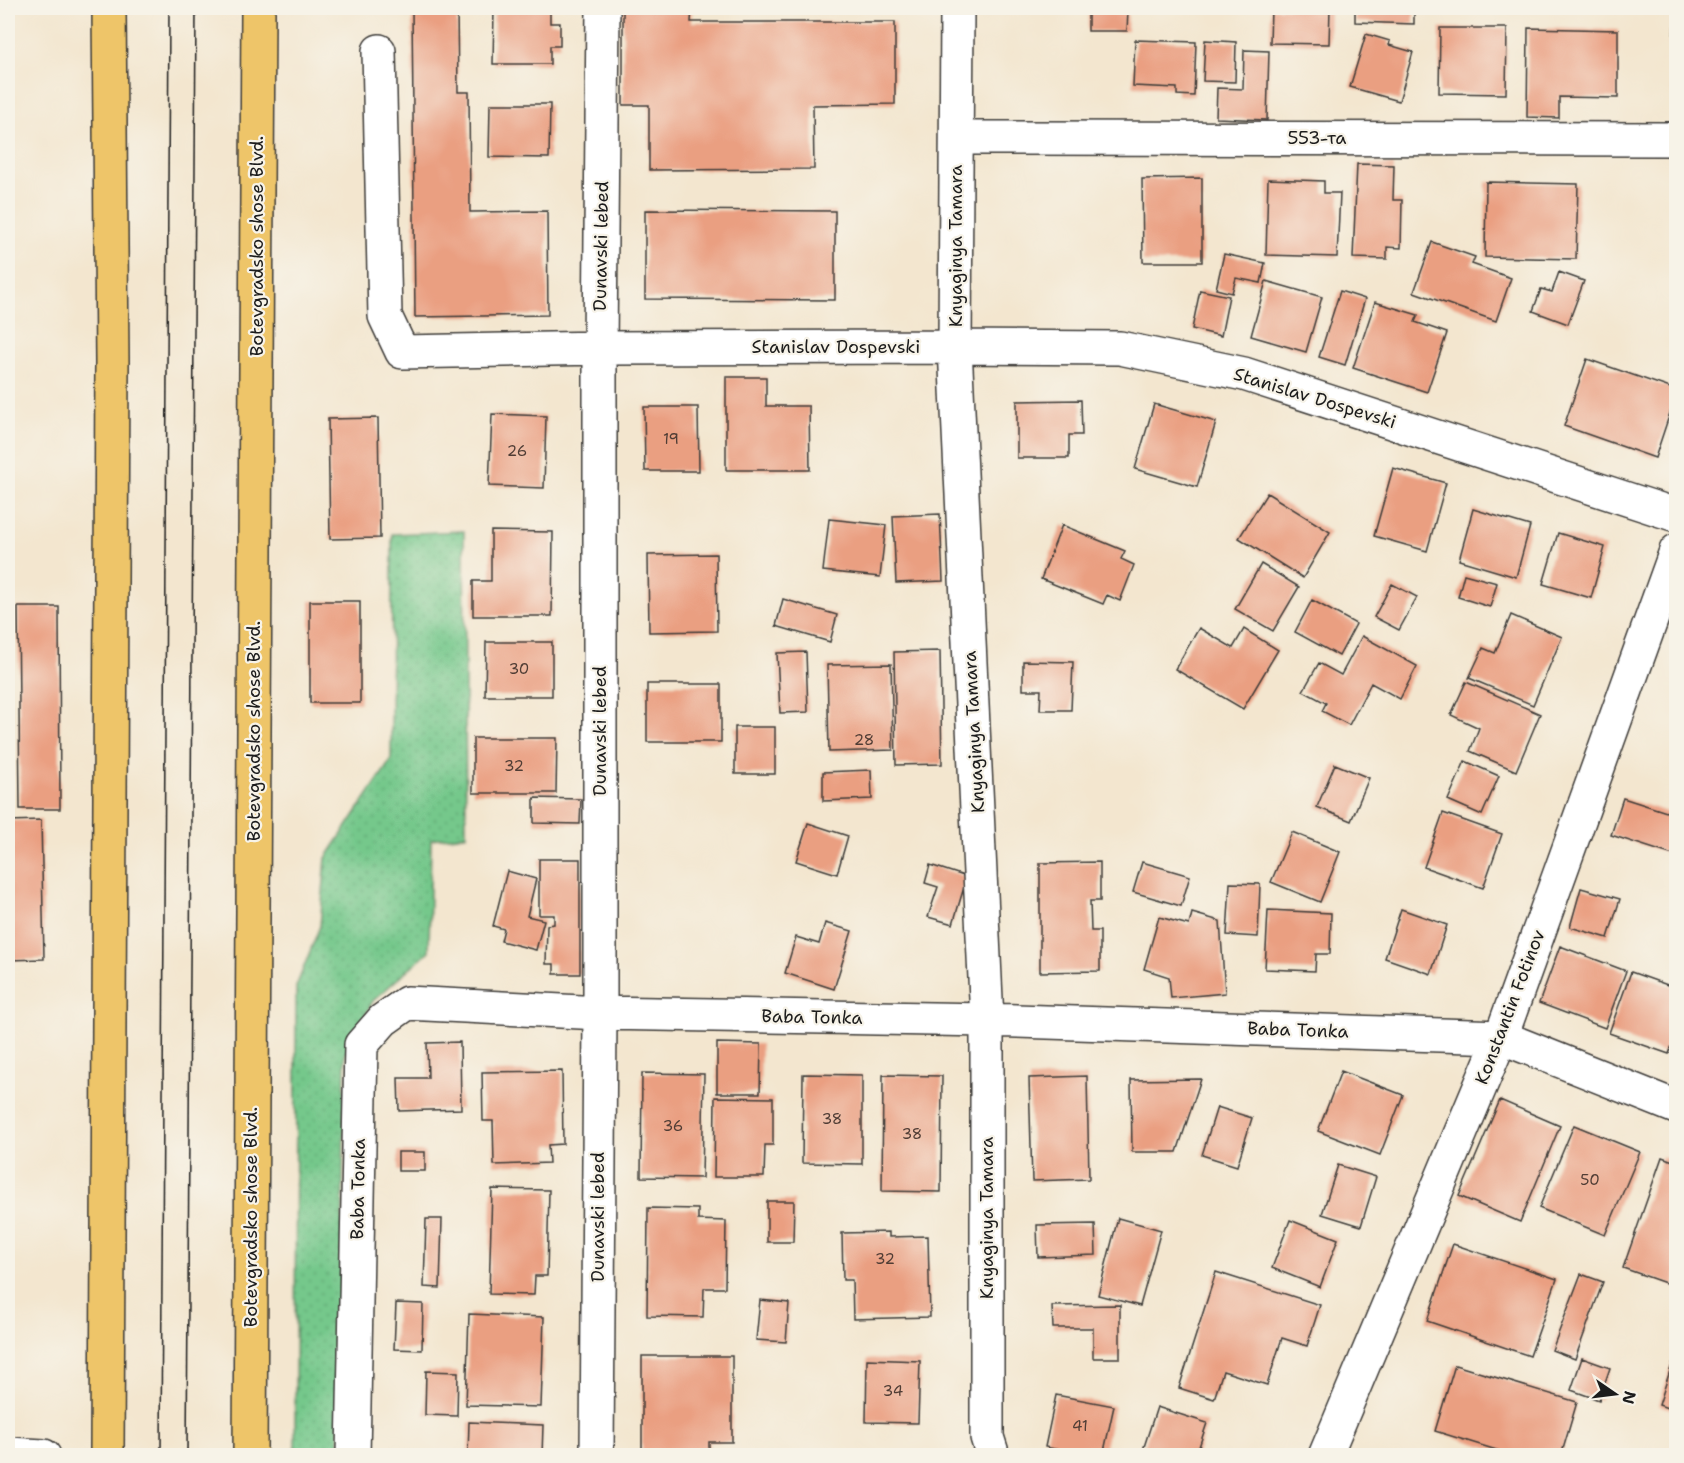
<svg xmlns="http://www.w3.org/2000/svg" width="1684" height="1463" font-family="'Shantell Sans',sans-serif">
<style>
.grass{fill:url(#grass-dots);stroke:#487254;stroke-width:1.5}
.building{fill:#ea9f81}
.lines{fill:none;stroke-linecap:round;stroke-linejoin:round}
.minor-casing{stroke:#3c3a37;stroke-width:36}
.major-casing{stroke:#3c3a37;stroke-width:36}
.minor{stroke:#fff;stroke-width:33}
.major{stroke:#eec569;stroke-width:33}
.tram{stroke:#1c1c1c;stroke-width:1.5}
.labels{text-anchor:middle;stroke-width:4.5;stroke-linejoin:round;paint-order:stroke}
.number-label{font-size:15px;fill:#503d35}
.street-label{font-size:18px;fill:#1c1c1c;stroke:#f7f3e8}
</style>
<defs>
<pattern id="grass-dots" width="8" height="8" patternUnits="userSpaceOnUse" patternTransform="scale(1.5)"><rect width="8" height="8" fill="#74c88b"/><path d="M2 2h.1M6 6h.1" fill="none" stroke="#64ab77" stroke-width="1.8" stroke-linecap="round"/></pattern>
</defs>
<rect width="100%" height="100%" fill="#f7f3e8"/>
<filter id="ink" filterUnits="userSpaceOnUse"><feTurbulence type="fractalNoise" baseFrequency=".0167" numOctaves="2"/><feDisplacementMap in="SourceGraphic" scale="12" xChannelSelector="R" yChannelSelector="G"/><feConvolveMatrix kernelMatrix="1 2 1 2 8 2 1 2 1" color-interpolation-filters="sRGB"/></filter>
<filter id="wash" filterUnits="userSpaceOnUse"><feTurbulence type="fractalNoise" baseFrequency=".008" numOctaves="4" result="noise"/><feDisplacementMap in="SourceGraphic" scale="24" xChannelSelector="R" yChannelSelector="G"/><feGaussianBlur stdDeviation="1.35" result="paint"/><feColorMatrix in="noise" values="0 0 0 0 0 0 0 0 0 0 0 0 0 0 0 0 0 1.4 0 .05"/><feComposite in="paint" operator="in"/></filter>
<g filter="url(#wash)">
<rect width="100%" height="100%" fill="#f3e6cf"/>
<path class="grass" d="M464 531 466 835 431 839 429 951 373 1001 345 1054 339 1455 295 1456 296 987 320 926 326 858 391 760 392 534Z"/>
<g id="blocks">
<path class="building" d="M412 8H457L458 92H469L470 212 547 211 548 315 415 317Z
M494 8H550V23H560V46H550V64H493Z
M623 8H692L691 22H895V104L813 105 814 169 649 170V105H623Z
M1271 8H1330L1329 44 1270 43Z
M1355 8H1414V24L1355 22Z
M1088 10H1128L1127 31H1088Z
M1674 14 1676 15V93H1672Z
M1440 28H1507L1506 94 1439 93Z
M1528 28 1618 30V98L1559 97V118L1527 117Z
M1366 34 1390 41 1389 45 1413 52 1399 101 1350 87Z
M1135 40 1196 42 1194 96 1177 95V88L1133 86Z
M1205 40 1236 42 1235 82 1203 81Z
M1244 50 1269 51 1267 120 1216 118 1217 88 1243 89Z
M490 104H550L549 158 489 157Z
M1357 164 1394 165 1393 200H1402L1401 248 1387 247V259L1353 258Z
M1202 178V262H1143L1142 179Z
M1268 179 1324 181V193H1340L1337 257 1266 255Z
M1486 182 1578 184 1576 259 1485 257Z
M645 210 835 211V300L645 299Z
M1432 242 1475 257 1472 264 1511 278 1496 321 1414 292Z
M1224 254 1265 263 1261 283 1236 278 1232 293 1216 289Z
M1559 272 1584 281 1568 324 1533 311 1541 289 1552 292Z
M1266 281 1322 297 1306 352 1251 336Z
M1200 290 1229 296 1221 336 1192 329Z
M1340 291 1365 299 1345 365 1319 357Z
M1375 302 1418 315 1415 322 1447 333 1427 392 1353 368Z
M1587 359 1676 390V395L1655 458 1564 426Z
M726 377H766V406H809L810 470H726Z
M1081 400 1082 435H1069V458H1017V401Z
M1154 404 1216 422 1197 487 1135 469Z
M644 407H698L699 471H645Z
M492 414 546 416 544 488 489 486Z
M378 418 380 538 330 539 328 419Z
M1393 468 1446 483 1427 551 1374 536Z
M1267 493 1330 532 1303 578 1239 538Z
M1473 509 1530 526 1516 577 1459 560Z
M940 514 943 581 896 583 893 516Z
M829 519 886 525 880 577 823 571Z
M1062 525 1125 551 1121 559 1134 565 1120 601 1107 595 1103 604 1041 579Z
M491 531 553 532 552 616H473V581H491Z
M1558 533 1605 547 1591 598 1543 584Z
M716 554 717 631 649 632 648 555Z
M1261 564 1299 587 1273 631 1235 609Z
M1464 574 1497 583 1490 607 1458 597Z
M1392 584 1417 597 1399 630 1374 617Z
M783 599 837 615 830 642 776 626Z
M1312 600 1356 624 1339 656 1295 632Z
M310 601H360V703H310Z
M18 607H59L60 809H20Z
M1511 615 1562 637 1533 705 1469 678 1483 648 1495 653Z
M1199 628 1233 648 1244 629 1278 650 1243 709 1175 669Z
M1362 636 1417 666 1400 699 1371 683 1349 725 1322 711 1326 703 1303 691 1319 663 1341 675Z
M486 642H552V696H485Z
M940 651 942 764 896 765 894 652Z
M806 652 808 712 780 713 777 653Z
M1023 661 1073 662 1071 710H1040L1041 690H1023Z
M891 664 893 750 829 752 827 665Z
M1466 682 1540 714 1516 771 1470 751 1479 728 1451 715Z
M647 684H721V742H647Z
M735 727H775V774H735Z
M473 738H557L556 793H473Z
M1465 761 1499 776 1482 815 1448 800Z
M1335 764 1369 778 1351 821 1317 807Z
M871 770 872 799 823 801V772Z
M534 798 581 799 580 824 534 823Z
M1623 798 1676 815V856L1611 835Z
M1443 813 1502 834 1483 888 1424 867Z
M41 820 44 959 8 960V821Z
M808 823 848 836 837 874 796 861Z
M1292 832 1340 852 1320 902 1271 882Z
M539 859H580V974H554V964H546L547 925 554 924V915H539Z
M1100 862V901H1090L1091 931H1100V971L1040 972V863Z
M1142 862 1190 876 1181 906 1133 892Z
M930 865 967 877 953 924 928 917 938 887 925 883Z
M507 871 536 879 527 916 544 920 536 950 501 941 504 929 493 926Z
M1230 883 1260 884 1258 937 1227 935Z
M1581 888 1620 899 1608 938 1570 927Z
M1401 909 1447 925 1431 974 1385 958Z
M1268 910 1331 913 1330 954H1316L1315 971 1265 969Z
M1192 913 1220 921 1225 993 1171 998 1169 977 1144 969 1159 917 1189 925Z
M825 923 852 931 834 989 785 973 796 937 819 944Z
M1560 946 1626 971 1605 1028 1539 1003Z
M1631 972 1676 988V1033L1669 1054 1609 1033Z
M460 1042 461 1109 399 1111 398 1078H428L427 1043Z
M717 1043 761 1044 760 1093H717Z
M562 1071 563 1144 548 1145 549 1163 494 1165 493 1121H483L482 1072Z
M1341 1071 1403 1095 1380 1155 1318 1131Z
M642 1073 704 1074 702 1178 641 1177Z
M803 1074 862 1075V1164L802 1163Z
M883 1075 942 1076 941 1192 882 1191Z
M1087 1076 1089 1179 1032 1181 1029 1078Z
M1201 1079 1177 1152H1132L1131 1080Z
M715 1097 773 1098V1145H765L764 1177H714Z
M1500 1100 1560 1126 1520 1222 1459 1196Z
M1217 1107 1252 1118 1237 1166 1202 1155Z
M1574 1125 1640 1152 1605 1235 1539 1208Z
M398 1152H425V1171H398Z
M1662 1157 1676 1162V1279L1674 1286 1623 1268Z
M1338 1165 1376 1177 1361 1226 1322 1214Z
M492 1189 549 1190 547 1276H535L534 1295 489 1294Z
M767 1201H794L793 1242H767Z
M648 1208 698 1209V1220L726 1221 725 1288H704L703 1317 647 1316Z
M1118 1218 1161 1230 1140 1306 1098 1295Z
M426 1219H442L440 1288 424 1287Z
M1290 1220 1338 1239 1320 1287 1272 1268Z
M1095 1224 1096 1255 1038 1257 1037 1225Z
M889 1232V1237L928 1236 930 1317 853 1319 852 1280H843L842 1233Z
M1453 1244 1557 1279 1530 1356 1427 1321Z
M1216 1272 1320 1305 1307 1346 1282 1338 1267 1385 1223 1371 1214 1399 1179 1388Z
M1581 1274 1603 1282 1575 1359 1552 1350Z
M760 1300 789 1303 786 1342 756 1340Z
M396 1303 423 1304 422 1350 394 1349Z
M1120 1305V1358H1093V1328H1053L1052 1306Z
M469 1314 544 1317 541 1407 466 1405Z
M1676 1352V1411L1659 1405Z
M642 1356H732V1442H709V1456H642Z
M1582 1358 1610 1368 1599 1400 1571 1390Z
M867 1359 920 1361 918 1423 866 1422Z
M1455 1365 1577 1402 1561 1456H1516L1435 1431Z
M426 1371 458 1372 457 1416 425 1415Z
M1056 1395 1114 1406 1103 1456H1089L1045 1447Z
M1157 1407 1207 1423 1196 1456H1141Z
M469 1422 543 1425 542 1456H468Z"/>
</g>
</g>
<g filter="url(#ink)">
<use href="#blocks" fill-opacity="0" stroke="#3c3a37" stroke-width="1.5"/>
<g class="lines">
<defs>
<path id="minor" d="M957 8 955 347 987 1020V1437L993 1456
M379 51 385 316 402 352 600 348 955 347 1120 348 1244 374 1676 515
M957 138 1676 139
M8 1454 44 1456
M353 1456 361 1045 383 1020 407 1003 600 1013 987 1020 1501 1037 1676 1107
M597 1456 600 1013V348L603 8
M1325 1456 1501 1037 1676 551"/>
<path id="major" d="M107 1456 112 362 109 8
M250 1456 258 8"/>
</defs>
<use href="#minor" class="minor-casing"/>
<use href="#major" class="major-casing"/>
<use href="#minor" class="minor"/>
<use href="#major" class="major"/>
<path class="tram" d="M161 1456 169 8
M187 1456 196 8"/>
</g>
</g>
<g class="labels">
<g class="number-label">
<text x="671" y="444">19</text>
<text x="517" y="456">26</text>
<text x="519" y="674">30</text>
<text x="864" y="745">28</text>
<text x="514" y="771">32</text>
<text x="832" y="1124">38</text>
<text x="673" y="1131">36</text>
<text x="912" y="1139">38</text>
<text x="1590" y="1185">50</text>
<text x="885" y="1264">32</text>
<text x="893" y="1396">34</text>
<text x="1080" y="1431">41</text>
</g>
<g class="street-label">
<text x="1317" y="144">553-та</text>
<text transform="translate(257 246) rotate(-90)" y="6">Botevgradsko shose Blvd.</text>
<text transform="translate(601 246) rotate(-89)" y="6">Dunavski lebed</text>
<text transform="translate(956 246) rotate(-90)" y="6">Knyaginya Tamara</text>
<text x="836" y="353">Stanislav Dospevski</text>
<text transform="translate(1315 398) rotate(17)" y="6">Stanislav Dospevski</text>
<text transform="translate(254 731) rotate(-90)" y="6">Botevgradsko shose Blvd.</text>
<text transform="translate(600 731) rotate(-90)" y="6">Dunavski lebed</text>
<text transform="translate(974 732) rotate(-93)" y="6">Knyaginya Tamara</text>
<text transform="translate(1510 1007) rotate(-69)" y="6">Konstantin Fotinov</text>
<text transform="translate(812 1017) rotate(1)" y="6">Baba Tonka</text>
<text transform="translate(1298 1030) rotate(2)" y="6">Baba Tonka</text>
<text transform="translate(358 1189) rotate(-89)" y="6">Baba Tonka</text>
<text transform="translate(251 1217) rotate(-90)" y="6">Botevgradsko shose Blvd.</text>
<text transform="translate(598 1217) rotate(-90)" y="6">Dunavski lebed</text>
<text transform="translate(987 1218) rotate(-90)" y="6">Knyaginya Tamara</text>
</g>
</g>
<rect width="1684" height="1463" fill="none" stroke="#f7f3e8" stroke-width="30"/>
<g transform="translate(1615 1394) rotate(104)" stroke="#f7f3e8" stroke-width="4.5" paint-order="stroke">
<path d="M0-4.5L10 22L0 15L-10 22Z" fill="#1c1c1c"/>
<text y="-9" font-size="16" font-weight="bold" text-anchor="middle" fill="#1c1c1c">N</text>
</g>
</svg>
